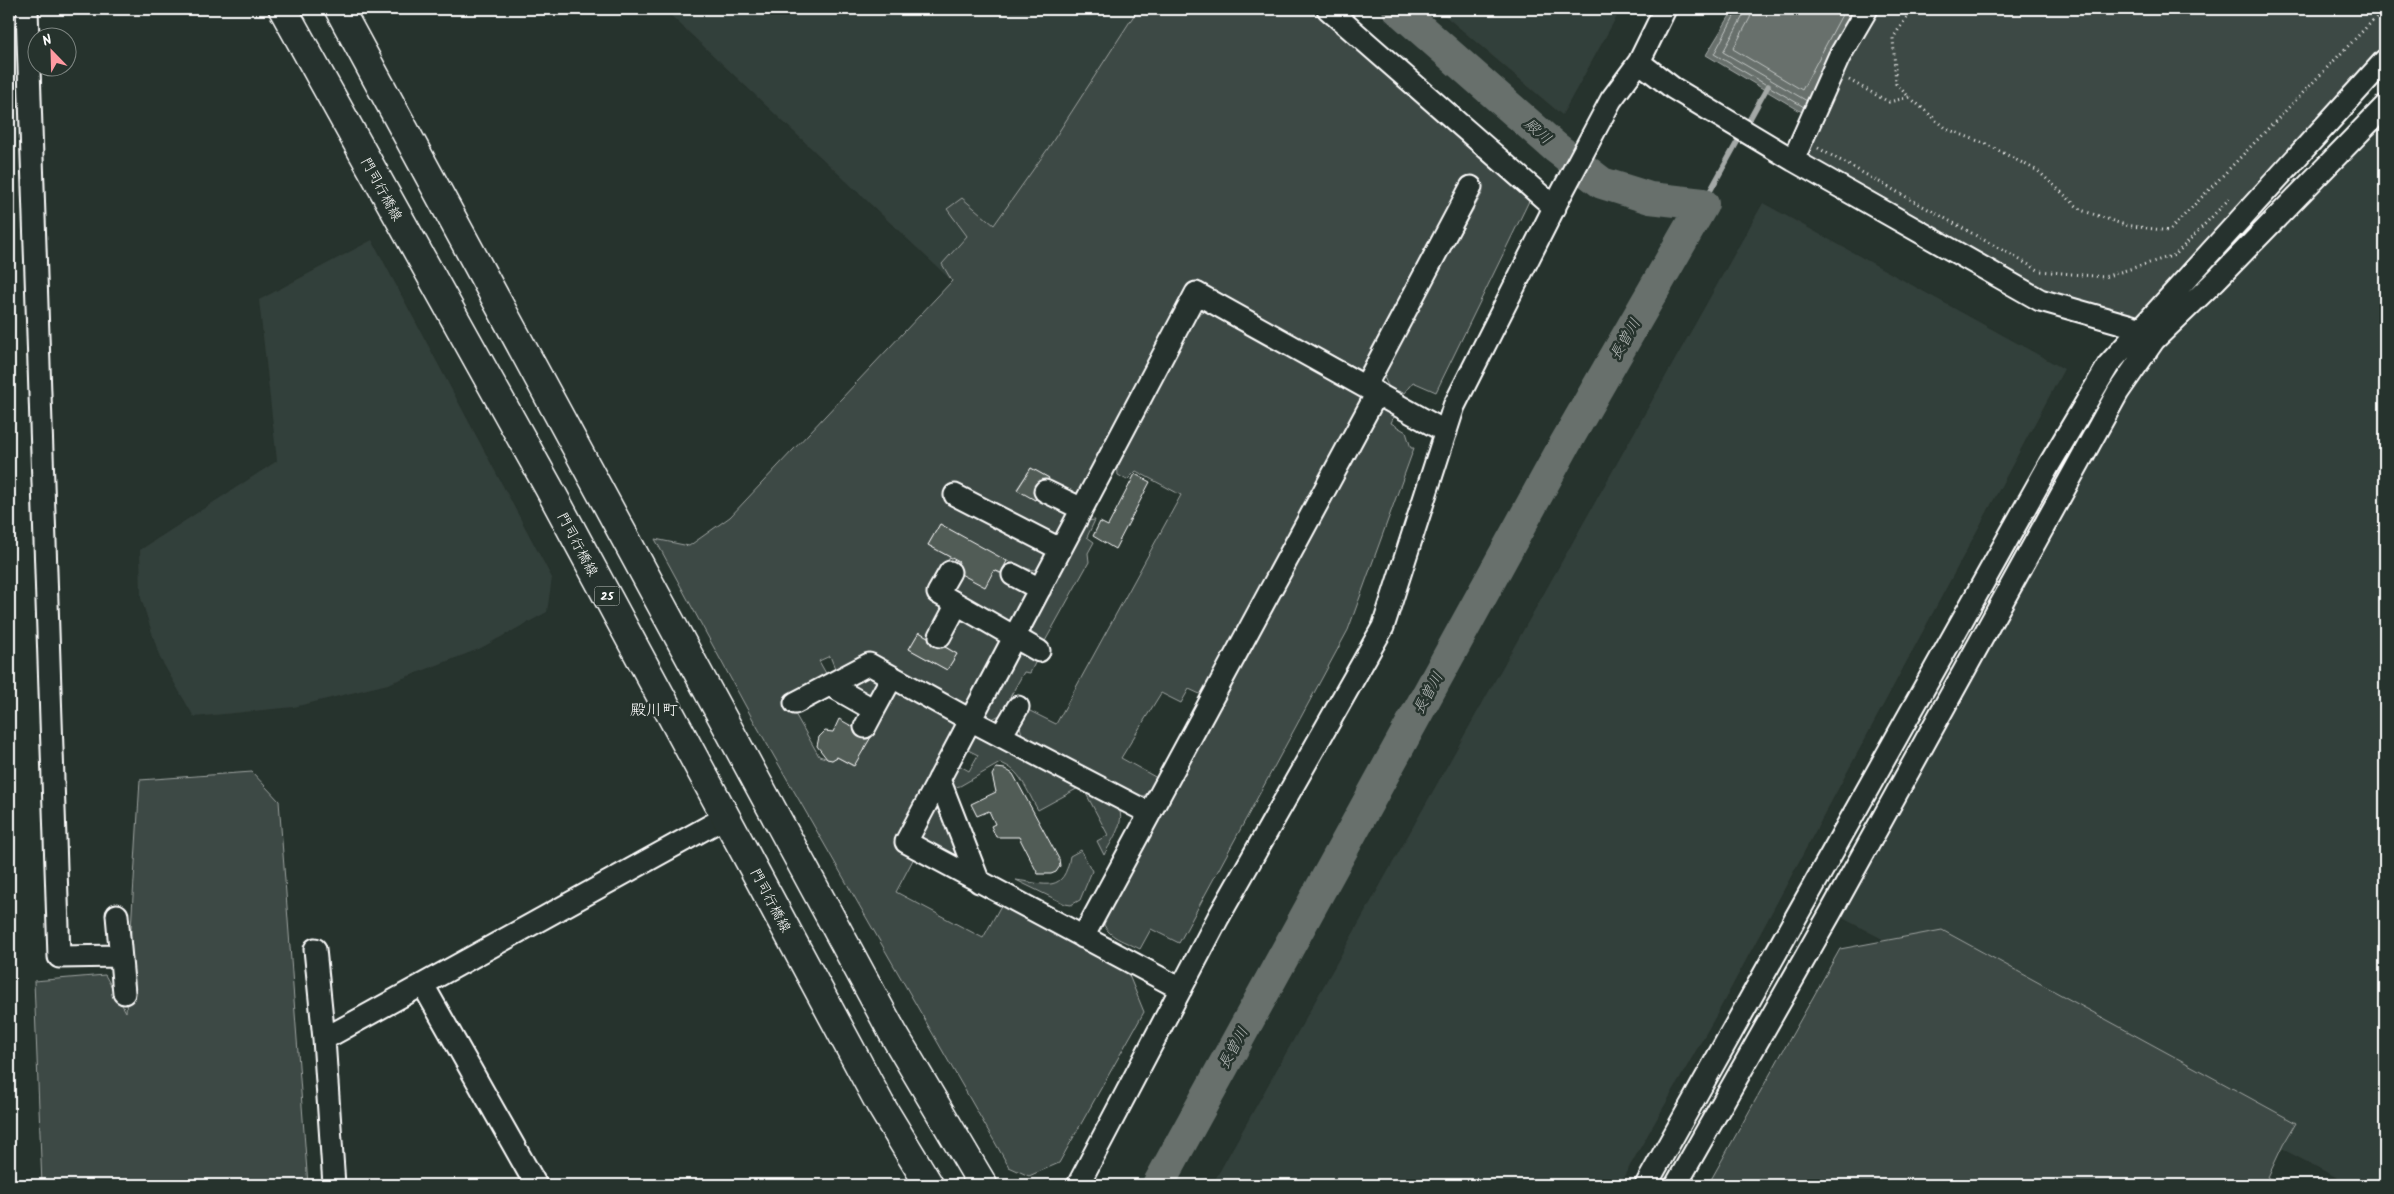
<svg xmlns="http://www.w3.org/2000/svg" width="2394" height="1194" font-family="Kalam,'Klee One',sans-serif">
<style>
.built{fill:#333f3a}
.green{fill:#3e4944;stroke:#9ea4a2}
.water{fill:#67706c;stroke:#a4a9a7}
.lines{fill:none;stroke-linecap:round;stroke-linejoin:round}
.shore{stroke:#c2c6c4;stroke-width:1}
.stream{stroke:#a4a9a7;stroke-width:5.5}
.river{stroke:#67706c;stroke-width:32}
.building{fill:#515c57;stroke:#fff}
.minor-casing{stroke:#fff;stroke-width:25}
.major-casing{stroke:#fff;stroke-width:31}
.path{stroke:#fff;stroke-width:3;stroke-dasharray:1 4;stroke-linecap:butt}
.minor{stroke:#26332d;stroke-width:21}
.major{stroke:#26332d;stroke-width:28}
.labels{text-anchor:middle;stroke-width:5;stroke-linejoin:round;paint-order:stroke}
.shield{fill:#26332d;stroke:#bec2c0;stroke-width:1}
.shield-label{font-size:12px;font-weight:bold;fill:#fff}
.street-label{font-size:14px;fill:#fff;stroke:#26332d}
.water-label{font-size:15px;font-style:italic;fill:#b3b8b6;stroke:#26332d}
.quarter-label{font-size:16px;fill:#fff;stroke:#26332d}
</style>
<rect width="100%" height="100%" fill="#26332d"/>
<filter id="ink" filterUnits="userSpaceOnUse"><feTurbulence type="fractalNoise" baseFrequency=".02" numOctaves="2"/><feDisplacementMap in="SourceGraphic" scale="10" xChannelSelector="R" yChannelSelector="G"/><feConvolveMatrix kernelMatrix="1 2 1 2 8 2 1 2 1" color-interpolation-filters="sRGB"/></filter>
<g filter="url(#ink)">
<path class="built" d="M664 9H1187L952 281Z
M1437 9H1621L1562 115Z
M2385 106V1185H2351L1831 912 2118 392Z
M1763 203 2064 369 1717 1014 1619 1185H1212Z
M372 240 552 578 547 612 479 649 388 684 294 707 194 717 160 658 141 598 140 550 277 461 259 300Z"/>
<path class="green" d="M1138 9H1312L1529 201 1436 392 1413 382 1404 393 1389 388 1382 373 1483 192 1477 181 1463 179 1360 370 1193 281 1085 493 1074 497 1045 484 1049 478 1031 468 1017 489 1035 500 1038 495 1067 512 1068 522 1059 533 1039 547 1045 556 1038 570C1018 572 960 535 940 524L928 545 950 557 928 596 939 605 943 612 932 639 919 632 909 649 947 670 957 654 943 645 961 621 967 622 1000 641V648L968 703 957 704 869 657 836 671 830 656 819 661 828 677 786 698 819 756 832 760 837 757 853 766 871 737 867 735 897 683 956 720V730L899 839 916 854 896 892 983 938 1004 900 1126 968 1144 1012 1059 1163 1029 1176 1009 1167 751 716 655 539 689 546 730 517 952 281 942 264 967 236 947 209 962 198 994 225 1047 150Z
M1867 9H2385V68L2139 328 2040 300 1793 160Z
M1207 309 1361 393 1362 399 1202 695 1189 689 1181 703 1161 693 1121 758 1157 778C1153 789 1149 797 1135 797L1023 738 1019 723 1026 709 1056 724 1181 495 1136 471 1127 480 1118 475 1117 458 1195 317Z
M1380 405 1397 409 1391 423 1406 432 1411 448H1414L1348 630 1179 943 1151 929 1140 949C1123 940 1103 937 1102 915Z
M1095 520 1087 537 1094 542 1088 553 1089 562 1044 643 1034 638 1029 626 1085 521Z
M994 570 1026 589 1028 599 1011 622 1004 624 952 590 961 574Z
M1027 654 1037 659 1030 673 1024 672 1000 715 992 719 985 713 1011 659 1017 655Z
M862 674 885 680 873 698 847 689Z
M980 733 986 734 1116 804C1129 819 1111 841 1104 855L1097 841 1108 835 1082 786 1038 810C1027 792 1021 769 1000 763L960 786 955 787C946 780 950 772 955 763L969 771 978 755 964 748 970 738Z
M252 772 279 801 308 1185H42L34 981 105 975 126 1012 140 780Z
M938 806 942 811 959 851 954 857 922 844 918 834 933 807Z
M1081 850 1092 871 1080 900 1071 905 1065 904 1016 880C1046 884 1064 894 1070 856Z
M1942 930 2296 1123 2283 1145 2268 1177 2283 1185H1708L1840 949Z"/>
<path class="water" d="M1734 9H1867L1812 118 1706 55Z"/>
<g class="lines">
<path class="shore" d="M1738 9 1714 54 1804 107
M1744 9 1743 16 1723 52 1807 101
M1752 9 1750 18 1733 49 1802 90 1845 9"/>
<path class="stream" d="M1703 204 1768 86"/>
<path class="river" d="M1158 1185 1565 444 1703 204 1650 198 1602 183 1555 147 1398 9"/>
</g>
<path class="building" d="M1031 468 1049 478 1035 500 1017 490Z
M1135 474 1150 482 1115 549 1093 536 1100 522 1108 526Z
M940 524 1007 561 1001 573 994 570 985 587 955 571 959 562 928 545Z
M919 632 957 654 947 670 909 649Z
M839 719 871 737 854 766 837 757 832 760 827 759 817 746 819 737 825 731 833 732Z
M996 768 1005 769 1013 774 1059 859 1060 866 1056 872 1051 874H1038L1019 837H996L991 826 995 824 989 811 977 816 971 804 996 792 992 775Z"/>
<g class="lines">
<defs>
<path id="minor" d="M27 9 59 957 120 956
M1328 9 1555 208
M1639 62 1673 88 1793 160 2040 300 2139 328 2148 335
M1793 160 1839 57 1867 9
M1365 387 1471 187
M1045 491 1082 509
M955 495 1060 549
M950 572 938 593 1039 651
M1013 575 1040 589
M940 636 957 604
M830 685 874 710 892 677
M795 703 869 664 970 720 1149 813
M865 727 874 710
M1001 736 1018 707
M939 779 979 882
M117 915 124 993
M1083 937 1377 393
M315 949 324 1039
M423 985 536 1185
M1181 989 906 842 1196 293 1446 432
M334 1185 324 1039 726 817
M1078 1185 1218 918 1383 627 1454 406 1560 196 1611 100 1639 62 1665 9
M1646 1185 2049 465 2109 364 2385 60
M1676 1185 1831 912 2118 392 2154 340 2216 280 2385 106"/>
<path id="major" d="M283 9 549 488 880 1104 929 1185
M339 9 893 1033 983 1185"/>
</defs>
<use href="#minor" class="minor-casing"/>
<use href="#major" class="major-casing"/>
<path class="path" d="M1912 9 1893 38 1896 84 1909 97 1947 129 1986 144 2038 171 2081 210 2125 225 2169 231 2384 9
M1849 80 1889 102 1909 97
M1818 148 2040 271 2104 277 2175 255 2232 196"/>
<use href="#minor" class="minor"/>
<use href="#major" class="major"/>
</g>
</g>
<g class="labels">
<rect class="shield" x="594.5" y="586.5" width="25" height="19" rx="4"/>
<g class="shield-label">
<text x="607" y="600">25</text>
</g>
<g class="street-label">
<text transform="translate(382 189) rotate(61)" y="5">門司行橋線</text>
<text transform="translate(578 544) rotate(62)" y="5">門司行橋線</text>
<text transform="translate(771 900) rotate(62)" y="5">門司行橋線</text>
</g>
<g class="water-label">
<text transform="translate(1538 131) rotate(41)" y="5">殿川</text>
<text transform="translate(1625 339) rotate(-60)" y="5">長曽川</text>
<text transform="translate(1428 693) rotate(-61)" y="5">長曽川</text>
<text transform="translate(1233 1048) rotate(-61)" y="5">長曽川</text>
</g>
<g class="quarter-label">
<text x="654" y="715">殿川町</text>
</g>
</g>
<rect width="2394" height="1194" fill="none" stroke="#26332d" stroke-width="30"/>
<rect x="15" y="15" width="2364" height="1164" fill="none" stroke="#fff" stroke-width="2" filter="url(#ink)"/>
<g transform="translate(52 52) rotate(337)"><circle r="24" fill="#26332d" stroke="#7d8581"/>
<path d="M0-4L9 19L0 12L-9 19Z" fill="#ff9aa2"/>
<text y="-8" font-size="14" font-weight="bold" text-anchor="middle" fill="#ffffff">N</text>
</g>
</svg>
